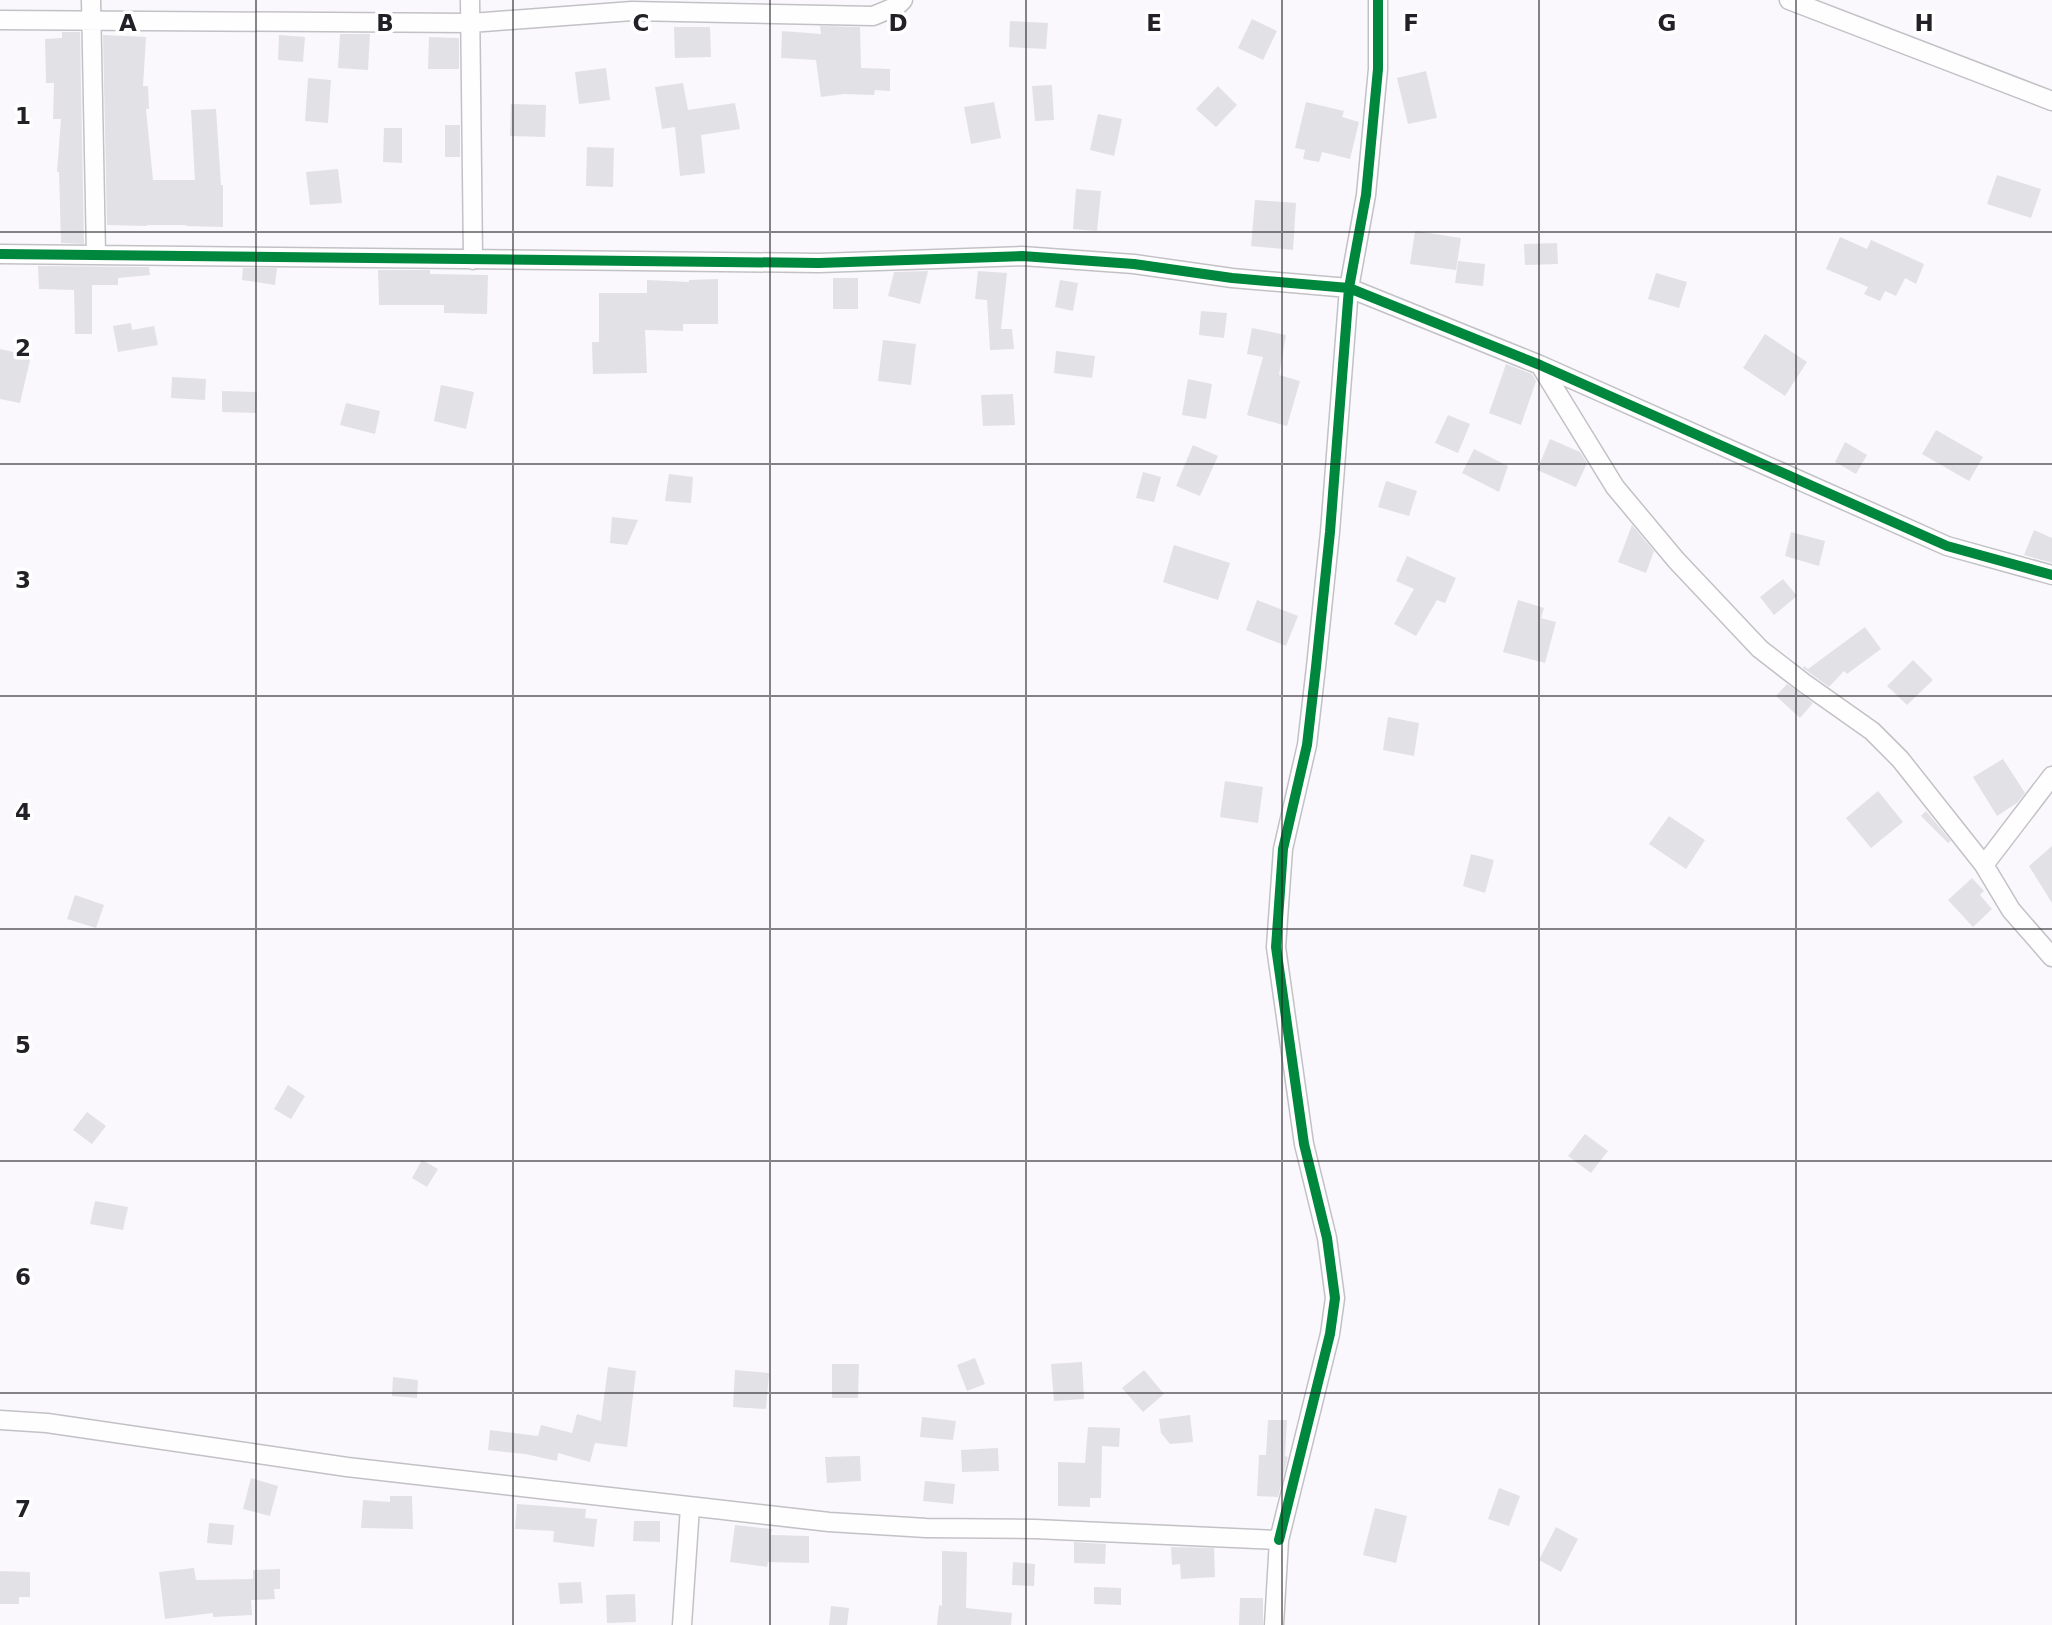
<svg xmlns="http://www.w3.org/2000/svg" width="2052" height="1625" font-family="'DejaVu Sans',sans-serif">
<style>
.building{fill:#e2e1e6}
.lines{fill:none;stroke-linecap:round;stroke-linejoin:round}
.street-casing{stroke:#c2c1c6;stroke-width:21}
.street{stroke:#fefeff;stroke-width:18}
.cycleway-casing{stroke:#fff;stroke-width:15}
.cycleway{stroke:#00873e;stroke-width:10}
.grid{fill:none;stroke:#232127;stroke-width:2;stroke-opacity:0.55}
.grid-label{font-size:23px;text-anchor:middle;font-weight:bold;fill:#232127;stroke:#fff;stroke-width:7;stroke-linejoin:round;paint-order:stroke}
</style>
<rect width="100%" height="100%" fill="#faf8fd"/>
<path class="building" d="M1252 19 1277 31 1263 60 1238 48Z
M1010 21 1048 23 1046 49 1009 47Z
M820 26 860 27 861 68 890 69V91L875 90 874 95 844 94 821 97 816 60 781 58 782 31 821 34Z
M674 27H710L711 57 675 58Z
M62 32H80L84 244 61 243 59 172H57L61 119H53L54 83H46L45 39 62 38Z
M340 34H370L368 70 338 68Z
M103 35 146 37 143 86H148L149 109H146L153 180H195L191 110 216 109 221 185H223V227L186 226V225H147V226L107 225Z
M279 35 305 37 303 62 278 60Z
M429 37 459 38V69H428Z
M606 68 610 100 579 104 575 72Z
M1426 71 1437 118 1408 124 1397 78Z
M308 78 331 80 328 123 305 121Z
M683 83 688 110 735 103 740 129 701 135 705 173 680 176 675 127 662 129 655 87Z
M1052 85 1054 120 1035 121 1032 86Z
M1218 86 1237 105 1216 127 1196 109Z
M994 102 1001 138 971 144 964 107Z
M1306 102 1344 111 1342 117 1359 122 1350 159 1322 152 1319 162 1303 159 1305 150 1295 148Z
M511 104 546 105 545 137 510 136Z
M1098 114 1122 119 1114 156 1090 150Z
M445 125H460V157H445Z
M384 128H402V163L383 162Z
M587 147 614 148 613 187 586 186Z
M338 169 342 203 310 205 306 172Z
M1997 175 2041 189 2031 218 1987 204Z
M1076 189 1101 191 1097 231 1073 229Z
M1255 200 1296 203 1293 250 1251 246Z
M1415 231 1461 238 1456 270 1410 264Z
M1840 237 1867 249 1871 240 1924 264 1916 284 1905 278 1896 296 1885 291 1880 301 1864 294 1868 287 1826 269Z
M1557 243 1558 264 1525 265 1524 244Z
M1458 261 1485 264 1483 286 1455 283Z
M38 266 149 267 150 275 118 278V285H92V334H75L74 290 39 289Z
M243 268H277L275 285 242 280Z
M378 270H430V274L488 275 487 314 444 313V305H379Z
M928 271 920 304 888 296 894 272Z
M978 271 1007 273 1001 329H1012L1014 349 990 350 987 300 975 299Z
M1656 273 1687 282 1679 308 1648 299Z
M833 278H858V309H833Z
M718 279V324H683V331L645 330 647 373 593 374 592 342H599V293H647V280L689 282V280Z
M1060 280 1078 283 1073 311 1055 307Z
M1201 311 1227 313 1224 338 1199 335Z
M131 323 132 330 154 326 158 345 118 352 113 326Z
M1252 328 1286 335 1279 375 1300 381 1287 426 1247 415 1263 357 1247 354Z
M1765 334 1807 362 1785 396 1743 368Z
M883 340 916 344 911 385 878 381Z
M0 349 31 356 20 403 0 399Z
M1056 351 1095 356 1092 378 1054 373Z
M1506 364 1532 374 1536 381 1521 425 1489 413Z
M172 377 206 379 205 400 171 398Z
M1188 379 1212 384 1206 419 1182 415Z
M441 385 474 392 466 429 434 421Z
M222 391 257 392 256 413 222 412Z
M1013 394 1015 425 983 426 981 395Z
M346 403 380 411 375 434 340 425Z
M1448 415 1470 424 1458 453 1435 443Z
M1936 430 1983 457 1969 481 1922 454Z
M1550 439 1580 452 1587 463 1576 487 1537 470Z
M1845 442 1867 455 1856 474 1835 462Z
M1193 445 1218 456 1200 496 1176 486Z
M1474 449 1508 466 1499 492 1462 473Z
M1143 472 1161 477 1154 502 1136 498Z
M669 474 693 477 691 503 665 501Z
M1386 481 1417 491 1409 516 1378 507Z
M612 517 638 520 627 545 610 543Z
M1632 525 1654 551 1646 573 1618 562Z
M2034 530 2052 538V563L2024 555Z
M1791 532 1825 541 1819 566 1785 556Z
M1174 545 1230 563 1218 600 1163 582Z
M1407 556 1456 578 1445 603 1437 600 1416 636 1394 624 1414 589 1396 581Z
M1783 579 1797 596 1774 615 1760 597Z
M1257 600 1298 616 1286 646 1246 630Z
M1518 600 1544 608 1541 618 1556 622 1545 663 1503 652Z
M1865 627 1881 649 1847 674 1844 671 1829 687 1803 668 1804 666 1808 669Z
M1913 660 1933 680 1907 705 1887 686Z
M1787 684 1813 703 1800 718 1776 696Z
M1388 717 1419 723 1414 756 1383 750Z
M2003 759 2025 793 2017 803 1997 816 1973 777Z
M1225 781 1263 787 1258 823 1220 817Z
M1878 791 1903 822 1871 848 1846 818Z
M1926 811 1951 841 1948 843 1921 816Z
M1669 816 1705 840 1686 869 1649 844Z
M2052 846V903L2029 866Z
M1471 854 1494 860 1485 893 1463 886Z
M1972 878 1984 891 1980 895 1992 909 1973 927 1948 900Z
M75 895 104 905 96 928 67 919Z
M288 1085 305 1096 291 1119 274 1109Z
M87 1112 106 1126 92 1144 73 1130Z
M1585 1134 1608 1151 1591 1173 1568 1156Z
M422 1160 438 1169 427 1187 412 1178Z
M95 1201 128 1207 123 1230 90 1224Z
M975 1358 985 1384 967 1391 957 1365Z
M1082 1362 1084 1399 1054 1401 1051 1364Z
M832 1364H859L858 1398H832Z
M608 1367 636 1371 627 1447 595 1443 590 1462 558 1453 557 1461 525 1454 488 1450 490 1430 538 1436 541 1425 572 1433 577 1414 601 1421Z
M735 1370 769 1373 766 1409 733 1407Z
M1144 1370 1164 1394 1143 1412 1122 1388Z
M393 1377 418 1380 417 1398 392 1396Z
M1190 1415 1193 1442 1170 1444 1161 1433 1159 1419Z
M922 1417 956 1421 953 1440 920 1437Z
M1268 1420H1287L1285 1456 1288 1457 1278 1497 1257 1496 1259 1455H1266Z
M1088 1427 1120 1428 1119 1447 1102 1446 1101 1498H1090V1507L1058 1506V1462L1085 1463Z
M998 1448 999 1471 962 1472 961 1450Z
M860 1456 861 1481 827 1483 825 1457Z
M251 1478 278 1486 270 1516 243 1509Z
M925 1481 955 1484 953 1504 923 1501Z
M1499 1488 1520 1496 1509 1526 1488 1519Z
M390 1496H412L413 1529 361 1528 363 1500 390 1502Z
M517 1504 586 1509 585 1518 597 1519 594 1547 553 1542 554 1531 515 1529Z
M1375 1508 1407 1516 1396 1563 1363 1555Z
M634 1521H660V1542L633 1541Z
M209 1523 234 1525 232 1545 207 1543Z
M735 1525 772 1529 771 1535 809 1536V1563L768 1562 767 1567 730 1562Z
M1556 1527 1578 1539 1561 1572 1539 1560Z
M1074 1542 1106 1544 1105 1564 1074 1563Z
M1171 1547 1214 1548 1215 1577 1181 1579 1180 1564 1172 1565Z
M942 1551 967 1552 966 1608 1012 1613 1011 1625H937L939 1605 942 1606Z
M1013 1562 1035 1564 1034 1586 1012 1585Z
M194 1568 196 1580 253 1579V1570L280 1569V1589H274L275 1599 251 1600 252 1615 213 1617V1613L165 1619 159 1572Z
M0 1571 30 1572V1597H19V1604H0Z
M581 1582 583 1603 560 1604 558 1583Z
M1094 1587 1121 1588V1605L1094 1604Z
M635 1594 636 1622 607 1623 606 1595Z
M1240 1598H1263V1625H1239Z
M831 1606 849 1608 847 1625H829Z"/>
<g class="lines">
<defs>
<path id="street" d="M91 0 96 254
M470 0 473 260
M1789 0 2052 101
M0 20 471 23 632 11 873 16 897 6 903 0
M0 254 819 263 1022 256 1134 264 1232 278 1349 288 1540 365 1947 546 2052 575
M1540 365 1615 487 1676 560 1760 649 1804 683 1872 731 1900 759 1984 865 2011 910 2052 957
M1984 865 2052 776
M0 1420 47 1423 347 1467 829 1522 926 1528 1035 1529 1279 1540 1274 1625
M1279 1540 1330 1334 1335 1298 1327 1238 1304 1144 1276 947 1283 849 1307 745 1316 667 1330 532 1349 288 1366 195 1378 69V0
M682 1625 690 1507"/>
</defs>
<use href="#street" class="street-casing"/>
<use href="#street" class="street"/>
<defs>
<path id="cycleway" d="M0 254 819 263 1022 256 1134 264 1232 278 1349 288 1540 365 1947 546 2052 575
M1279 1540 1330 1334 1335 1298 1327 1238 1304 1144 1276 947 1283 849 1307 745 1316 667 1330 532 1349 288 1366 195 1378 69V0"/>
</defs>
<use href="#cycleway" class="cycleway-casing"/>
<use href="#cycleway" class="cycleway"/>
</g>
<path class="grid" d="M256 0V1625M513 0V1625M770 0V1625M1026 0V1625M1282 0V1625M1539 0V1625M1796 0V1625M0 232H2052M0 464H2052M0 696H2052M0 929H2052M0 1161H2052M0 1393H2052"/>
<g class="grid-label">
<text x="128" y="31">A</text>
<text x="385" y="31">B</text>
<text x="641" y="31">C</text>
<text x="898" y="31">D</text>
<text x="1154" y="31">E</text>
<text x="1411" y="31">F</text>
<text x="1667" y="31">G</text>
<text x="1924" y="31">H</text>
<text x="23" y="124">1</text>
<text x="23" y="356">2</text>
<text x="23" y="588">3</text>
<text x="23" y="820">4</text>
<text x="23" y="1053">5</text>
<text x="23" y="1285">6</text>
<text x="23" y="1517">7</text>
</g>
</svg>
